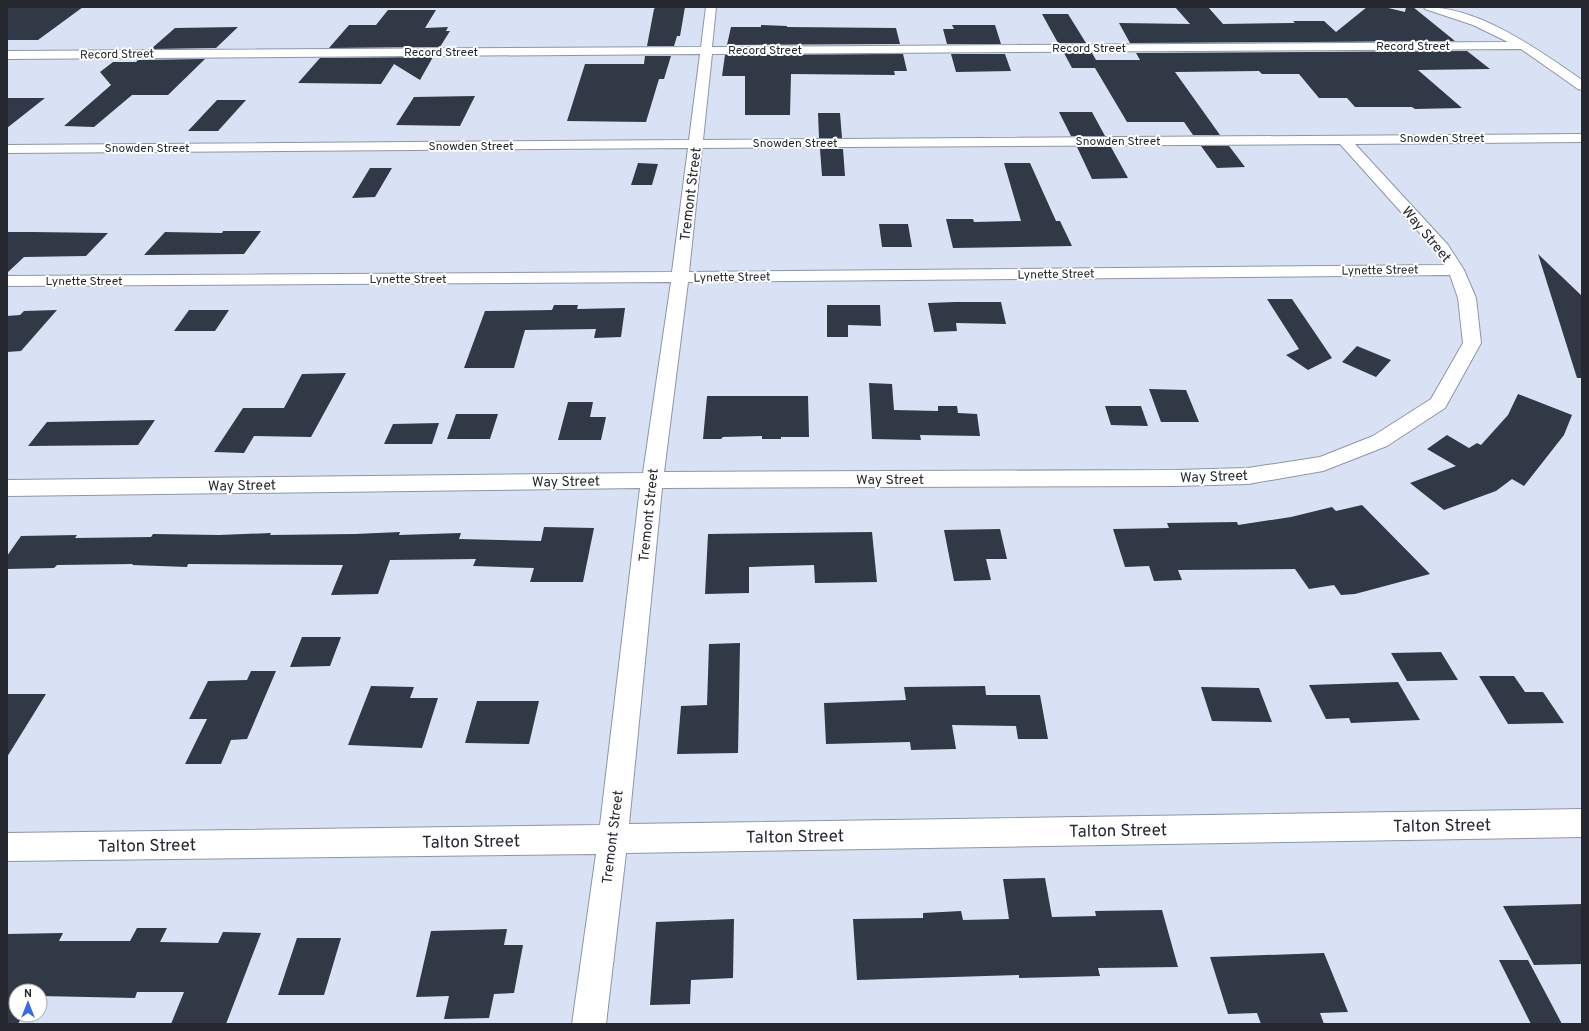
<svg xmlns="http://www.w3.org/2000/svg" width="1589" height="1031" font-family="Overpass,sans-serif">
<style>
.building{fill:#313846}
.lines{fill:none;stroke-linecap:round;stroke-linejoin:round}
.street-casing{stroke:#8d96a6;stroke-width:2}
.street{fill:#fff;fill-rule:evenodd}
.labels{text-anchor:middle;stroke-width:4;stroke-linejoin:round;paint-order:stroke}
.far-street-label{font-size:12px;fill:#25282f;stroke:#fff}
.street-label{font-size:14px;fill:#25282f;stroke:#fff}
.near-street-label{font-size:17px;fill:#25282f;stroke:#fff}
</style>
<rect width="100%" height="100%" fill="#d9e2f4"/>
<path class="building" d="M7 7H83L38 40H7Z
M656 7H685L680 36H677L674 46H647L654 9Z
M1175 7H1208L1223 24 1295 23 1293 21H1324L1336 32 1367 7H1384L1405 12 1406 7H1413L1455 41 1130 43 1119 23 1190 24Z
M388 10H436L425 28 448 27 446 31H450L440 47 329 48 349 25H376Z
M1042 14H1068L1086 43H1058Z
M761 25 787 26V27L896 28 900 44 727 45 731 27H761Z
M952 25H995L1001 44H947L943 29H954Z
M238 27 216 48 151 49 175 28Z
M1467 51 1490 69 1418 70 1462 108 1415 109 1412 107H1355L1347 98H1319L1299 74H1262L1259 71 1175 72 1220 135H1193L1184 122H1127L1095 68H1072L1064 53H1092L1096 60H1140L1136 53Z
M903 54 907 71H894L895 75 791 74 790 115H745V76H722L725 55Z
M951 54H1005L1011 71 956 72Z
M645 56H671L664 79H659L646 122 567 121 585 64H644Z
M433 57 420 80 394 64 381 84 298 83 320 58Z
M205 59 168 95H132L94 127 64 126 111 85 100 72 113 62H136L138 60Z
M475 96 460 126 396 125 414 97Z
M7 98H45L7 128Z
M217 100H246L218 131H188Z
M1059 112H1092L1105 136H1071Z
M818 113H840L842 138H819Z
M1201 146H1229L1245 167 1217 168Z
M1077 147H1111L1128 178 1092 179Z
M820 149H843L845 176H822Z
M638 163 658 164 652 185H631Z
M1004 163H1030L1056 221H1060L1072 246 953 248 946 219H973L974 222 1021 221Z
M370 168H392L375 197 352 198Z
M879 224H908L912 247H882Z
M223 231H261L244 254 144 255 165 232 222 233Z
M7 232H32L108 233 86 256 24 257 7 273Z
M1538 254 1582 296V378H1577Z
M1267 299H1292L1332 358 1308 370 1286 355 1299 349Z
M955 302H1001L1006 324 956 323 957 331 934 332 928 303Z
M554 305H578L577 309 625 308 621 337 594 338 596 329 525 330 514 368H464L485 311 552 310Z
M827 305H880L881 326 848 325V337H827Z
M57 310 21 351 7 352V316L20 315 24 311Z
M189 310H229L215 331H174Z
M1357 346 1391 360 1376 377 1342 362Z
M346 373 311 437 254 436 244 453 214 452 243 408H284L302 374Z
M869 383 892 384 894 410 938 411V406H957L958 413 977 414 980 436 920 435 921 440 872 439Z
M1149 389 1186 390 1199 422H1161Z
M1518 394 1572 415 1564 435 1524 486 1512 479 1496 491 1444 510 1410 483 1456 466 1427 449 1447 435 1469 448 1477 443 1481 445 1508 415Z
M707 396H808L809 437H781V439H762V436L723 437 721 439H703Z
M568 402H593L590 417H606L601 440H558Z
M1105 406H1141L1148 426 1111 425Z
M456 414H498L490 439H447Z
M155 420 138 445 28 446 47 422Z
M439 423 432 444H384L393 424Z
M1362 505 1430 574 1355 594 1341 595 1334 585 1309 589 1295 569 1178 570 1182 580 1154 581 1149 566 1125 567 1113 529 1169 528 1167 523 1237 522 1238 525 1291 517 1332 507 1336 511Z
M544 527 594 528 583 582H530L534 568 473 566 476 559 390 560 378 594 331 595 343 565 188 564 187 567 132 565 133 564 57 565 54 568 7 569V556L21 536 77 535 75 538 151 537 153 534 219 535 271 533 270 535 355 534 400 532 399 535 461 533 459 539 541 541Z
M1000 529 1007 559H986L991 580 954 581 944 530Z
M872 532 877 582 815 583 814 565 749 567V593L705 594 708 534Z
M302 637H341L330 666 290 667Z
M740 643 738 753 677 754 681 706 707 705 709 644Z
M1441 652 1458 680 1407 681 1391 653Z
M251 671H276L247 739 231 740 221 764H185L207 719H189L208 681 247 680Z
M1479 676H1514L1525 692H1543L1564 723 1508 724Z
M1398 682 1420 720 1351 723 1349 718 1326 719 1309 685Z
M371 686 414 687 410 698H438L422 748 348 745Z
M985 686 986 695H1040L1048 739H1018L1016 726 952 725 956 749 911 750 910 742 826 744 824 703 906 700 904 687Z
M1201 687 1259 688 1272 722 1212 721Z
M7 694H46L7 757Z
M477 701H539L529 744 465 743Z
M1045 878 1052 917 1096 916 1095 911 1162 910 1178 967 1098 968 1100 976 1019 978V975L857 980 853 919 923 918V913L961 911 963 920 1009 919 1003 879Z
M1582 904V964L1534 965 1503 906Z
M734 919 733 978 691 980 690 1004 650 1005 656 922Z
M137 928H167L160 942 218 943 223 932 261 933 226 1024H171L184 992H137L135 998 40 996V991H16V1015H23L18 1024H7V934L63 933 59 941H130Z
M507 929 504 945H523L514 993 494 994 489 1018 444 1019 449 996 416 997 431 931Z
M297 938H341L324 995H278Z
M1324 953 1348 1012 1320 1013 1324 1024H1261L1257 1013 1228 1014 1210 957Z
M1499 960H1528L1562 1024H1531Z"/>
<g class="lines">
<defs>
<path id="street" d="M706 7H716L712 47 1508 42 1473 25 1425 9 1424 7C1480 7 1537 49 1582 80V90L1578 89 1521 49 712 54 703 140 1582 134V142L1355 144 1448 245 1464 270 1476 298 1481 343 1445 408 1387 446 1323 471 1248 484 1176 486 662 488 629 824 1582 809V837L626 853 606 1024H572L596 854 7 861V833L600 825 640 488 7 496V480L643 473 671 282 7 286V276L672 272 688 148 7 153V145L689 140 700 54 7 59V51L701 47ZM1340 144 1436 251 1445 265 689 272 702 148ZM1450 275 1458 298 1463 343 1431 399 1373 436 1320 457 1248 468 1176 470 664 472 688 282Z"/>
</defs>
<use href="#street" class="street-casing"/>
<use href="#street" class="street"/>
</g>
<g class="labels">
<g class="far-street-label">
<text x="1413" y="50">Record Street</text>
<text x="1089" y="52">Record Street</text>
<text x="765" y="54">Record Street</text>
<text x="441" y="56">Record Street</text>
<text transform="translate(117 54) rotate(-1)" y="4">Record Street</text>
<text x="1442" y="142">Snowden Street</text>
<text x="1118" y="145">Snowden Street</text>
<text x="795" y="147">Snowden Street</text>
<text x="471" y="150">Snowden Street</text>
<text x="147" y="152">Snowden Street</text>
<text transform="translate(1380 270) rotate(-1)" y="4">Lynette Street</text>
<text transform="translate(1056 274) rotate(-1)" y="4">Lynette Street</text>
<text transform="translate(732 277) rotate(-1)" y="4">Lynette Street</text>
<text x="408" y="283">Lynette Street</text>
<text x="84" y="285">Lynette Street</text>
</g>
<g class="street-label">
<text transform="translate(690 194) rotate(-83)" y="5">Tremont Street</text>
<text transform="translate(1427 234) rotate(50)" y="5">Way Street</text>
<text transform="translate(1214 476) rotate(-2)" y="5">Way Street</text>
<text x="890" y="484">Way Street</text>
<text transform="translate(566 481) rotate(-1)" y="5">Way Street</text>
<text transform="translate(242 485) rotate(-1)" y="5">Way Street</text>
<text transform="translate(648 515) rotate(-84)" y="5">Tremont Street</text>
<text transform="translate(612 837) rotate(-83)" y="5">Tremont Street</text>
</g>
<g class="near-street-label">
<text transform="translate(1442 825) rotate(-1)" y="6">Talton Street</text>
<text transform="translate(1118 830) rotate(-1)" y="6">Talton Street</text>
<text transform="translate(795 836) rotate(-1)" y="6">Talton Street</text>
<text transform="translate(471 841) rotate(-1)" y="6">Talton Street</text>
<text transform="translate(147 845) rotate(-1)" y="6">Talton Street</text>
</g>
</g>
<rect width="1589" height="1031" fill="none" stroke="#25282f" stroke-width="16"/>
<g transform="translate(28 1003)"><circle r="19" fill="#ffffff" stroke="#a8a9ac"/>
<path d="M0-3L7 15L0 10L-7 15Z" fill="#396bdb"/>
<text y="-6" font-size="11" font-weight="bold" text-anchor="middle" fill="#25282f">N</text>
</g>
</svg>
